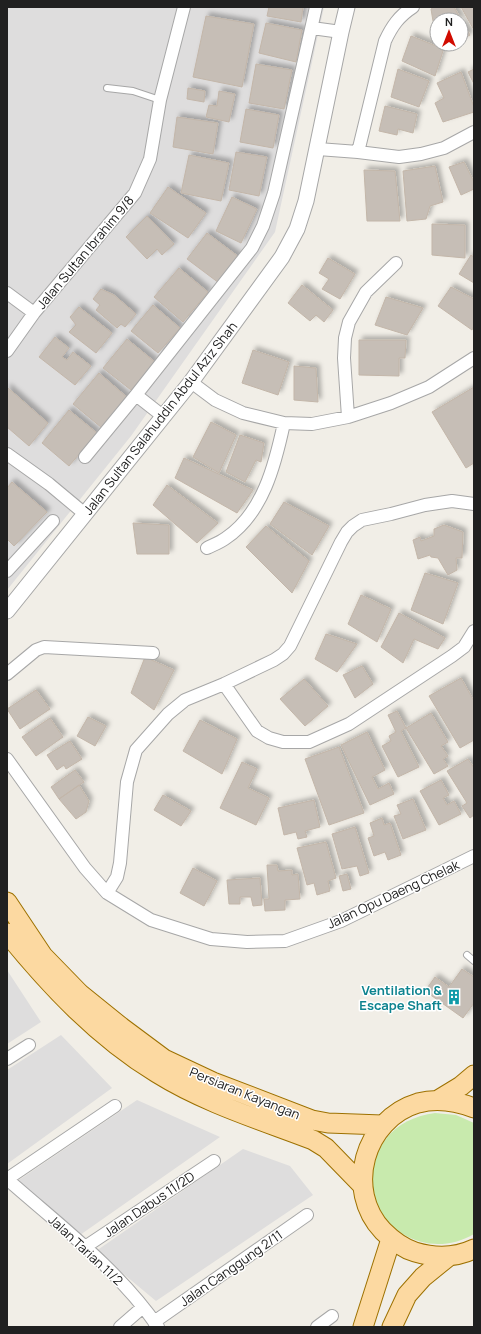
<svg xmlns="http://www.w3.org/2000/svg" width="481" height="1334" font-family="Manrope,sans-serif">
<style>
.residential{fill:#dedddd}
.grass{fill:#c8eaad}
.building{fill:#c6beb6;stroke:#c3b6a9;filter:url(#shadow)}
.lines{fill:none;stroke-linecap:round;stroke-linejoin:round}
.service-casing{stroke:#a7a7a7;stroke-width:8}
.minor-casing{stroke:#a7a7a7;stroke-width:14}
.tertiary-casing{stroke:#a7a7a7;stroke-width:17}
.primary-casing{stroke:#9d7100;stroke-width:21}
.service{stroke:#fff;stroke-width:6}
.minor{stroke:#fff;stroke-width:12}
.tertiary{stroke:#fff;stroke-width:15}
.primary{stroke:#fcd9a1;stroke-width:19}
.labels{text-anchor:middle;stroke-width:3;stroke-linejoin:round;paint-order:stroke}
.street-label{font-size:13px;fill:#202020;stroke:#fff}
.culture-label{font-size:13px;font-weight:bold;fill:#0d838f;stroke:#fff;text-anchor:end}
</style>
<defs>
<filter id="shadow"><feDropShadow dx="3.5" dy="-3.5" stdDeviation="2" flood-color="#0004"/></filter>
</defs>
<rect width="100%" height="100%" fill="#f1eee7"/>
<path class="residential" d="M7 7H324L275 232 131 436 7 590Z
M7 970 41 1022 7 1044Z
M61 1035 112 1088 7 1164V1070Z
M137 1100 220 1137 80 1235 16 1182Z
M243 1149 290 1166 313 1195 156 1301 96 1251Z"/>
<path class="grass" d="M435 1113 456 1115 474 1123V1234C410 1271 341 1198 385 1140 398 1123 415 1116 435 1113Z"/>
<path class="building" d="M269 7H303L301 22 267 16Z
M434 7H454L470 35 461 40V20H437V27L433 21 431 9Z
M461 7H474V30Z
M206 16 254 24 242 87 193 77Z
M266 23 302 30 296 62 259 53Z
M411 36 436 46 443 51 435 76 402 61Z
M256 64 292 70 284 109 249 103Z
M398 69 429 81 419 107 391 97Z
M474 69V84L468 72Z
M461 72 474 107V112L443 122 435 103 444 98 437 83Z
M188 88 205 91 204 102 187 99Z
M219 91 235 94 229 122 206 117 209 105 217 106Z
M385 106 417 114 413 133 398 129 397 135 379 131Z
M246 109 279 115 273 148 240 142Z
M177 117 218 123 213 154 173 147Z
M236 152 267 157 259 196 229 190Z
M189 155 229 163 221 201 181 193Z
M464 162 474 182V189L461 195 449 167Z
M435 166 443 202 430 206 426 219 407 221 403 171Z
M364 170 395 171 400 221H367Z
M168 187 206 213 188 238 150 213Z
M232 197 257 209 241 243 216 231Z
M147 216 174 244 162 255 157 249 147 259 126 237Z
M432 224 465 225V258L432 255Z
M207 233 239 257 219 283 187 259Z
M471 255 474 257V283L459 274Z
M328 258 355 274 340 299 322 289 329 279 319 273Z
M179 268 208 292 183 322 154 297Z
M302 285 333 310 324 322 316 315 310 321 288 303Z
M451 287 474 299V326L472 330 438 306Z
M101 289 114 295 136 314 125 327 121 324 117 328 96 310 100 305 93 299Z
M386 297 423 308 407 335 375 325Z
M153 305 180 328 158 353 131 331Z
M79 307 112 333 96 353 69 332 76 325 70 317Z
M55 337 69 348 62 357 67 360 73 352 91 366 75 385 39 357Z
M127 339 155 362 131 390 103 368Z
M359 340H406L405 358H399V376L359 375Z
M253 350 289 362 278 395 242 383Z
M294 366 316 368 318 402 294 400Z
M99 373 128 398 102 428 73 404Z
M7 387 48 423 29 446 7 427Z
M474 387V463L466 468 432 412Z
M69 410 97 433 69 466 42 443Z
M211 422 236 435 219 473 193 457Z
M240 435 264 443 261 462 256 460 245 482 226 472Z
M184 458 253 490 237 513 175 478Z
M12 482 47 512 14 546 7 539V488Z
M167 485 218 523 197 543 153 505Z
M284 502 329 526 312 555 270 524Z
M133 523 169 525V554H137Z
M444 525 463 532 462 558H456L457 570 448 575 438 558 431 557 430 555 418 559 413 540 420 537 421 541 434 536V529Z
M266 526 309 561 292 593 246 547Z
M425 573 458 583 443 624 411 610Z
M361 595 391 609 377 642 348 624Z
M399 613 445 638 438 649 414 639 403 663 381 647Z
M326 634 357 644 337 672 315 659Z
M145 657 174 670 154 710 131 693Z
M362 666 373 684 355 698 343 675Z
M461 678 474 701V740L460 748 429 696Z
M304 679 328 706 305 726 280 699Z
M36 690 50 709 20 729 7 709Z
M397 711 406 728 401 731 419 767 398 777 382 746 391 741 389 736 396 732 388 715Z
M431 713 448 742 441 746 448 756 443 759 448 766 434 774 406 728Z
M88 717 106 726 95 746 77 736Z
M50 718 63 737 36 756 22 737Z
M200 720 237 739 222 774 183 751Z
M367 732 385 770 372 777 378 789 389 783 394 794 370 805 341 745Z
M70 741 82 759 66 769 64 765 57 770 47 755Z
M339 747 364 813 329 825 305 759Z
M468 759 474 768V815L470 818 462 806 467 803 447 771Z
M242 762 257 769 248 788 269 798 256 825 220 808Z
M75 770 84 782 59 799 51 787Z
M441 780 449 795 443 798 447 805 454 801 461 814 439 825 420 791Z
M79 785 89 801 86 812 76 819 59 799Z
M163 795 191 811 181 826 154 810Z
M413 799 426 830 403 839 394 816 401 814 397 805Z
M314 800 320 827 305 831 307 837 298 839 296 832 284 835 278 808Z
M382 818 384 825 390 823 401 855 388 860 385 852 374 856 368 838 374 836 370 823Z
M355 827 369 873 360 876 357 866 342 869 332 834Z
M326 842 336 878 328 881 330 891 317 895 314 883 307 885 297 848Z
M267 865H277L278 871 292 870V875L298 874 300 899 285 900V910L265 911 264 899H269Z
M193 868 217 881 204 906 180 893Z
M347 874 351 889 343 891 339 876Z
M260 878 262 905 253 906 251 897H240V904H229L227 880Z
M462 969 474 977V1003L463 1018 425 991 435 977 449 987Z"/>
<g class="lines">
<defs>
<path id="service" d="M107 88 133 91 160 100
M467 955 474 961"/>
<path id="minor" d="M312 28 341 32
M318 149 358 152 399 157 421 154 444 148 474 132
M358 152 385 41C392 26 399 16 413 7
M7 293 34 313
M7 351 34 313 135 193 150 159 160 100 184 7
M191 382 215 400 243 413 284 423 312 424 348 417 391 403 429 387 474 358
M136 395 164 417
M348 417 344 358 345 338 349 322 366 292 396 263
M7 454 49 484 85 514
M85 457 136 395 252 248 263 226 274 193 316 7
M207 548C213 545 221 542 226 538 263 513 275 465 284 423
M7 571 53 521
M7 674 36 650 44 647 153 653
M224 684 257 731 269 738 283 742H309L349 724 452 656 464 647 474 631
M7 759 85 868 107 893 151 920 211 939 247 942 285 941 341 921 474 856
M107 893 117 877 120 863 127 782 136 750 168 714 185 700 224 684 274 660 283 654 290 646 341 542 347 532 353 526 362 520 391 514 425 505 452 501 474 504
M7 1059 29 1045
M7 1179C59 1225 118 1269 158 1327
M7 1179 115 1106
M85 1247 214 1161
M154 1322 307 1215
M120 1327 143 1307
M317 1327 332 1316"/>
<path id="tertiary" d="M7 611 191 382 282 257 297 229 306 201 341 32 347 7"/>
<path id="primary" d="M7 902 43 956 80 994 121 1027 164 1059 213 1082 312 1120 328 1123 382 1125
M7 933C50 986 98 1037 157 1073 205 1103 261 1120 313 1140L326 1148 362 1185
M438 1100 461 1086 474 1075
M474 1108C456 1101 437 1098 418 1103 364 1119 344 1190 383 1231 392 1240 402 1248 415 1252 435 1258 455 1258 474 1249
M363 1327 391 1239
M392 1327 407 1295 423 1277 449 1256"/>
</defs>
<use href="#service" class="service-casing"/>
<use href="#minor" class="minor-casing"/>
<use href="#tertiary" class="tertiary-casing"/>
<use href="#primary" class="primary-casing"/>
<use href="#service" class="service"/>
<use href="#minor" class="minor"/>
<use href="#tertiary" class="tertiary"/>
<use href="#primary" class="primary"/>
</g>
<defs>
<symbol id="building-bare" viewBox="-9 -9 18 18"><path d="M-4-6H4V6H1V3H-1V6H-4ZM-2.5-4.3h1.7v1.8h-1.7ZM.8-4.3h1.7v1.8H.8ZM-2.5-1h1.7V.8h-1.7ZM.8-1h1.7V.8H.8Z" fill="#0f9aa8" stroke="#fff" stroke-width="2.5" paint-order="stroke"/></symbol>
</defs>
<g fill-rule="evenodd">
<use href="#building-bare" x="443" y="986" width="22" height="22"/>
</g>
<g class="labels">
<g class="street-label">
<text transform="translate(85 252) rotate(-50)" y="5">Jalan Sultan Ibrahim 9/8</text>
<text transform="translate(160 418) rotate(-52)" y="5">Jalan Sultan Salahuddin Abdul Aziz Shah</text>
<text transform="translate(393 894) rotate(-25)" y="5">Jalan Opu Daeng Chelak</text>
<text transform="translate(245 1093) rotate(22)" y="5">Persiaran Kayangan</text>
<text transform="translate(149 1204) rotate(-34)" y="5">Jalan Dabus 11/2D</text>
<text transform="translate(86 1250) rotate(43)" y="5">Jalan Tarian 11/2</text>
<text transform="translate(231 1268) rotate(-35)" y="5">Jalan Canggung 2/11</text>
</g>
<g class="culture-label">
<text x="442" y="995">Ventilation &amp;<tspan x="442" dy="15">Escape Shaft</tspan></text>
</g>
</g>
<rect width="481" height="1334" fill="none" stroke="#202020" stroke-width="16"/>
<g transform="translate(449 32)"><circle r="19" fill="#ffffff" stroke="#a6a6a6"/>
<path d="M0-3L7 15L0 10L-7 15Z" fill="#d10b00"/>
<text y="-6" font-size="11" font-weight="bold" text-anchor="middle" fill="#202020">N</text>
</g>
</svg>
